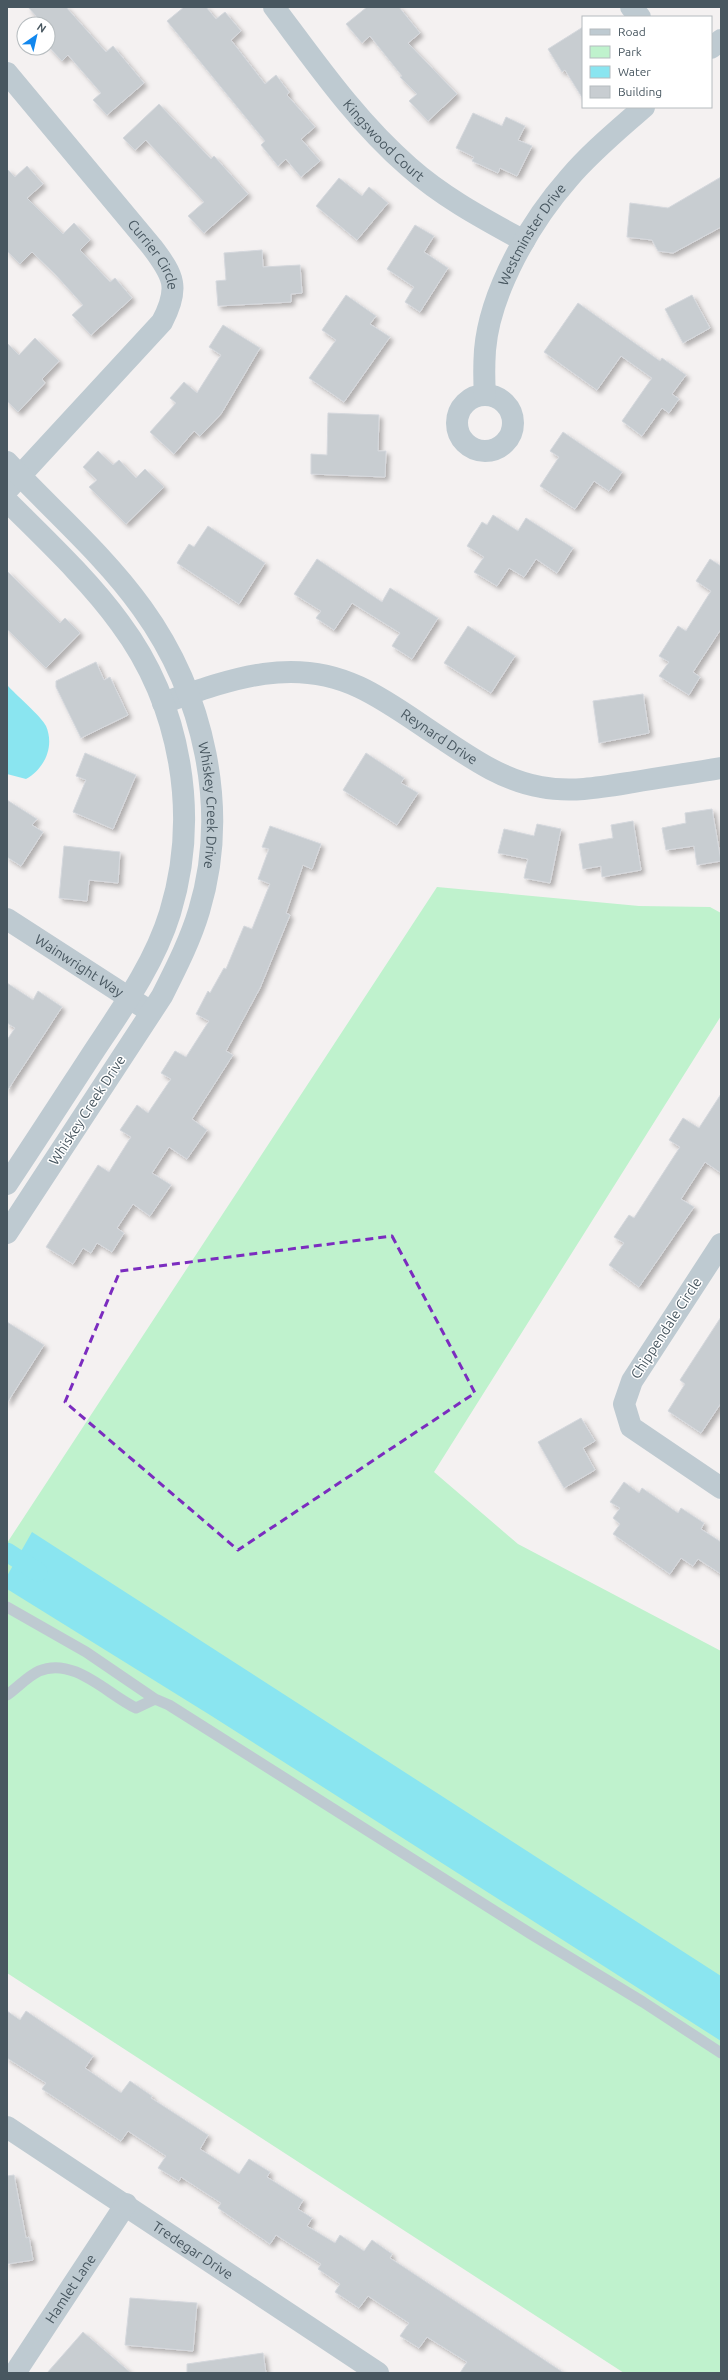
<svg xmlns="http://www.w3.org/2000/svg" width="728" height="2380" font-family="Ubuntu,sans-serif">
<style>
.green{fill:#bff2cd}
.water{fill:#8ae5f0}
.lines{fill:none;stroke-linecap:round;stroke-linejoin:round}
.canal{stroke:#8ae5f0;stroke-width:19}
.building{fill:#c8cdd1;stroke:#d5d8dd;filter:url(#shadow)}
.service{stroke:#becad1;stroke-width:11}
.minor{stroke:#becad1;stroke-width:22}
.tertiary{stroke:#becad1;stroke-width:22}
.marked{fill:none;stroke:#7b2cbf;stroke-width:3;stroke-dasharray:8 5;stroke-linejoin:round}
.labels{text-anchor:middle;stroke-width:3;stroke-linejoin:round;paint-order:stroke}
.street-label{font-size:14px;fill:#485760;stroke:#fff}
</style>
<defs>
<filter id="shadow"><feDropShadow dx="3.5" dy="3.5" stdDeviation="2" flood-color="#0004"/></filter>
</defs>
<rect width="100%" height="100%" fill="#f4f1f1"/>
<path class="green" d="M437 887 639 906 710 907 721 913V1016L434 1472 518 1544 721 1651V2373H624L7 1973V1543Z"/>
<path class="water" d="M7 685C15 694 42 717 46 726 55 747 44 769 26 779L7 774Z
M32 1532 721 1976V2041L210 1715 7 1589V1576Z"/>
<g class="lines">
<path class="canal" d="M7 1552 38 1572"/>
</g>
<path class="building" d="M28 7H66L106 52 113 46 144 83 107 115 93 100 101 93 68 55 62 61 48 46V24H43Z
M184 7H206L216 19 225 12 241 31 231 40 265 84 276 75 289 92 287 95 315 127 301 139 320 161 301 177 286 159 278 166 261 145 265 141 167 21Z
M367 7H399L420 33 408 43 457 94 428 121 409 101 417 94 400 77 402 76 370 36 362 43 346 24Z
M583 27V99L565 70 562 72 548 49Z
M159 104 211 159 214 156 248 194 204 233 188 216 204 202 146 140 135 150 123 138Z
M473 113 502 126 506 117 525 126 518 140 532 146 517 176 500 168 498 173 472 161 474 157 456 148Z
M27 166 43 184 27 198 63 234 74 223 90 240 80 250 110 282 115 278 132 298 91 335 72 315 83 305 55 274 32 252 20 264 7 251V169L15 177Z
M721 177V227L673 253 658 251 652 240 627 237 630 203 668 208Z
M339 178 362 196 369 187 388 203 357 240 316 206Z
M415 225 434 236 424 252 448 268 420 312 405 302 414 287 387 269Z
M262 250 263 267 300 265 302 293 291 294V302L218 306 216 281 226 280 224 253Z
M346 295 376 316 370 324 390 337 344 402 309 378 336 340 322 330Z
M692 295 710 328 683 343 665 309Z
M578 303 660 361 662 358 686 375 672 394 679 399 669 413 662 408 642 436 622 421 652 378 621 356 597 390 544 352Z
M223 325 260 348 221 414 200 436 194 431 174 454 150 432 176 403 170 398 184 382 197 393 221 355 209 347Z
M35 338 59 361 42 379 45 383 18 412 7 401V343L19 355Z
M328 413 379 415 378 451H386L385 477 311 474V454L327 455Z
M563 432 622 472 609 491 594 481 575 509 540 486 559 457 550 451Z
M98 451 113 465 119 460 136 478 145 469 164 487 126 524 89 487 97 480 83 467Z
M493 515 518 531 526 518 573 548 557 573 536 559 524 577 509 568 497 586 474 572 484 557 467 546 482 522 487 525Z
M208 526 265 563 239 604 177 563 189 544 194 547Z
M317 559 382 602 390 588 438 618 412 659 392 646 400 633 352 603 334 630 316 618 321 611 294 594Z
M710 559 721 566V629L693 672 700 677 689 695 659 676 669 662 659 656 678 626 686 631 711 591 696 581Z
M7 571 60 623 65 618 80 633 46 668 7 629Z
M468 626 515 656 491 693 444 663Z
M96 662 104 680 110 677 128 715 81 738 56 687V681Z
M643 694 649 733 599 743 593 701Z
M85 753 136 775 113 829 73 812 86 780 76 776Z
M366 753 404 778 401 783 418 793 397 825 343 790Z
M7 800 37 819 32 825 43 832 21 866 7 857Z
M712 809 721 861 697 865 694 846 666 850 662 828 686 823 685 813Z
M633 821 641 870 602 877 601 866 583 869 579 844 613 838 611 825Z
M537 824 561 829 550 883 524 878 528 859 498 853 504 829 534 836Z
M270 826 321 844 312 869 303 865 286 913 290 915 260 988 226 1051 233 1055 192 1119 207 1130 187 1159 169 1147 152 1173 171 1185 150 1216 133 1204 117 1228 124 1233 112 1252 97 1243 91 1253 83 1248 73 1264 46 1247 98 1165 109 1172 131 1137 120 1130 137 1105 148 1113 171 1079 161 1073 175 1051 186 1057 209 1021 196 1014 208 991 210 993 224 968 226 969 244 926 252 929 270 884 258 879 269 849 262 847Z
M64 846 120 852 118 883 89 880 87 901 59 898Z
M7 983 33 1000 38 991 62 1007 7 1091V1040L15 1028 7 1023Z
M721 1094V1173L705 1162 681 1199 694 1207 639 1287 609 1265 624 1243 614 1237 629 1215 634 1218 680 1147 669 1140 683 1118 699 1128Z
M721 1317V1403L701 1433 668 1411 685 1384 680 1380Z
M7 1322 44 1345 7 1403Z
M581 1418 595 1441 583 1448 595 1470 564 1488 538 1442Z
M624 1482 639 1493 642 1488 678 1513 681 1508 704 1523 701 1529 721 1542V1574L698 1559 693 1566 681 1558 670 1574 613 1534 620 1524 613 1518 620 1508 610 1502Z
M7 2011 20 2020 26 2011 93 2056 85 2068 121 2093 130 2081 152 2096 151 2098 208 2135 200 2149 239 2174 249 2159 270 2172 267 2177 303 2200 298 2209 312 2218 307 2226 335 2243 340 2235 364 2251 372 2240 392 2254 390 2258 564 2373H460L467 2362 427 2337 419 2348 400 2336 409 2323 368 2296 359 2308 335 2292 340 2284 318 2269 321 2264 276 2235 270 2244 218 2208 221 2203 181 2177 179 2181 158 2168 166 2156 128 2131 121 2141 42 2089 46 2083 7 2058Z
M14 2175 26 2238 29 2237 33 2260 7 2264V2176Z
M130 2298 197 2303 193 2351 125 2345Z
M83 2332 131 2373H47Z
M263 2353 266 2373H187V2364Z"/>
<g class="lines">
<path class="service" d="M7 1607 86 1652 155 1699
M7 1695C17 1688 28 1676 39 1671 74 1656 108 1695 136 1708L155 1699 169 1705 531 1934 643 2002 721 2053"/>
<g class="minor">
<path id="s1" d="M274 7C316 63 356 121 409 167 444 198 484 219 524 241"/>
<path d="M631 7 640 17"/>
<path d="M711 48 721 40"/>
<path id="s2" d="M7 73 152 247C174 276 180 288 162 322L7 490"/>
<circle cx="485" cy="423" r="28"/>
<path id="s3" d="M485 395C484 380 484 365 485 350 490 291 531 221 569 178 591 152 618 130 644 107"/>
<path id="s4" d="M163 703C228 680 292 655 359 687 389 701 416 722 444 740 474 760 505 781 541 787 572 793 603 787 634 782 663 777 692 773 721 768"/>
<path id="s5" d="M7 919 151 1012"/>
<path d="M721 1244 632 1381 624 1404 631 1427 721 1488"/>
<path id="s6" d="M7 2127 378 2373"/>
<path id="s7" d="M15 2373 126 2204"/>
</g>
<g class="tertiary">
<path id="s8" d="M7 462C52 510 104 555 142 608 204 694 230 809 199 911 190 941 176 968 162 996L7 1233"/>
<path d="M7 501C44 538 89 580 120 623 181 705 200 815 170 913 155 962 124 1006 96 1048 66 1094 37 1139 7 1184"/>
</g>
</g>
<path class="marked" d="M392 1236 475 1393 238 1550 65 1402 120 1271Z"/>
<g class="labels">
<g class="street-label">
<text dy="5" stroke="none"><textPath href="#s1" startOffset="173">Kingswood Court</textPath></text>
<text dy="5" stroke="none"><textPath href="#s3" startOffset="171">Westminster Drive</textPath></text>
<text dy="5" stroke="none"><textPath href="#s2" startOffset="234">Currier Circle</textPath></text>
<text dy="5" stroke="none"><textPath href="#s4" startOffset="297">Reynard Drive</textPath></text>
<text dy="5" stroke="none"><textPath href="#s8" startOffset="411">Whiskey Creek Drive</textPath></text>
<text dy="5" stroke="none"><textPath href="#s5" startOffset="86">Wainwright Way</textPath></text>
<text transform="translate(87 1110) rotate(-57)" y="5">Whiskey Creek Drive</text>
<text transform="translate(666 1328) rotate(-57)" y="5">Chippendale Circle</text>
<text dy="5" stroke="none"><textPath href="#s6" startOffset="223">Tredegar Drive</textPath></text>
<text dy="5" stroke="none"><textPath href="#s7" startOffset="101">Hamlet Lane</textPath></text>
</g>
</g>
<rect width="728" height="2380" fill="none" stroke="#485760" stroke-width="16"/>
<rect x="582" y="16" width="130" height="92" fill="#ffffff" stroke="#b6bcbf"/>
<rect x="590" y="29" width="20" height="6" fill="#becad1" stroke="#b6bcbf"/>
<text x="618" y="36" font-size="12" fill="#485760">Road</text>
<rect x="590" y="46" width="20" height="12" fill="#bff2cd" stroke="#b6bcbf"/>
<text x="618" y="56" font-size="12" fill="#485760">Park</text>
<rect x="590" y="66" width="20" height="12" fill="#8ae5f0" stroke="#b6bcbf"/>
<text x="618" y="76" font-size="12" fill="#485760">Water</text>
<rect x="590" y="86" width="20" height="12" fill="#c8cdd1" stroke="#b6bcbf"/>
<text x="618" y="96" font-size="12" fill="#485760">Building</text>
<g transform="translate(36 36) rotate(34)"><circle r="19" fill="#ffffff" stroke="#b6bcbf"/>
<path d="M0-3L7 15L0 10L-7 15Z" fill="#1187ee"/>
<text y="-6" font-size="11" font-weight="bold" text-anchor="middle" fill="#485760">N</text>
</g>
</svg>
